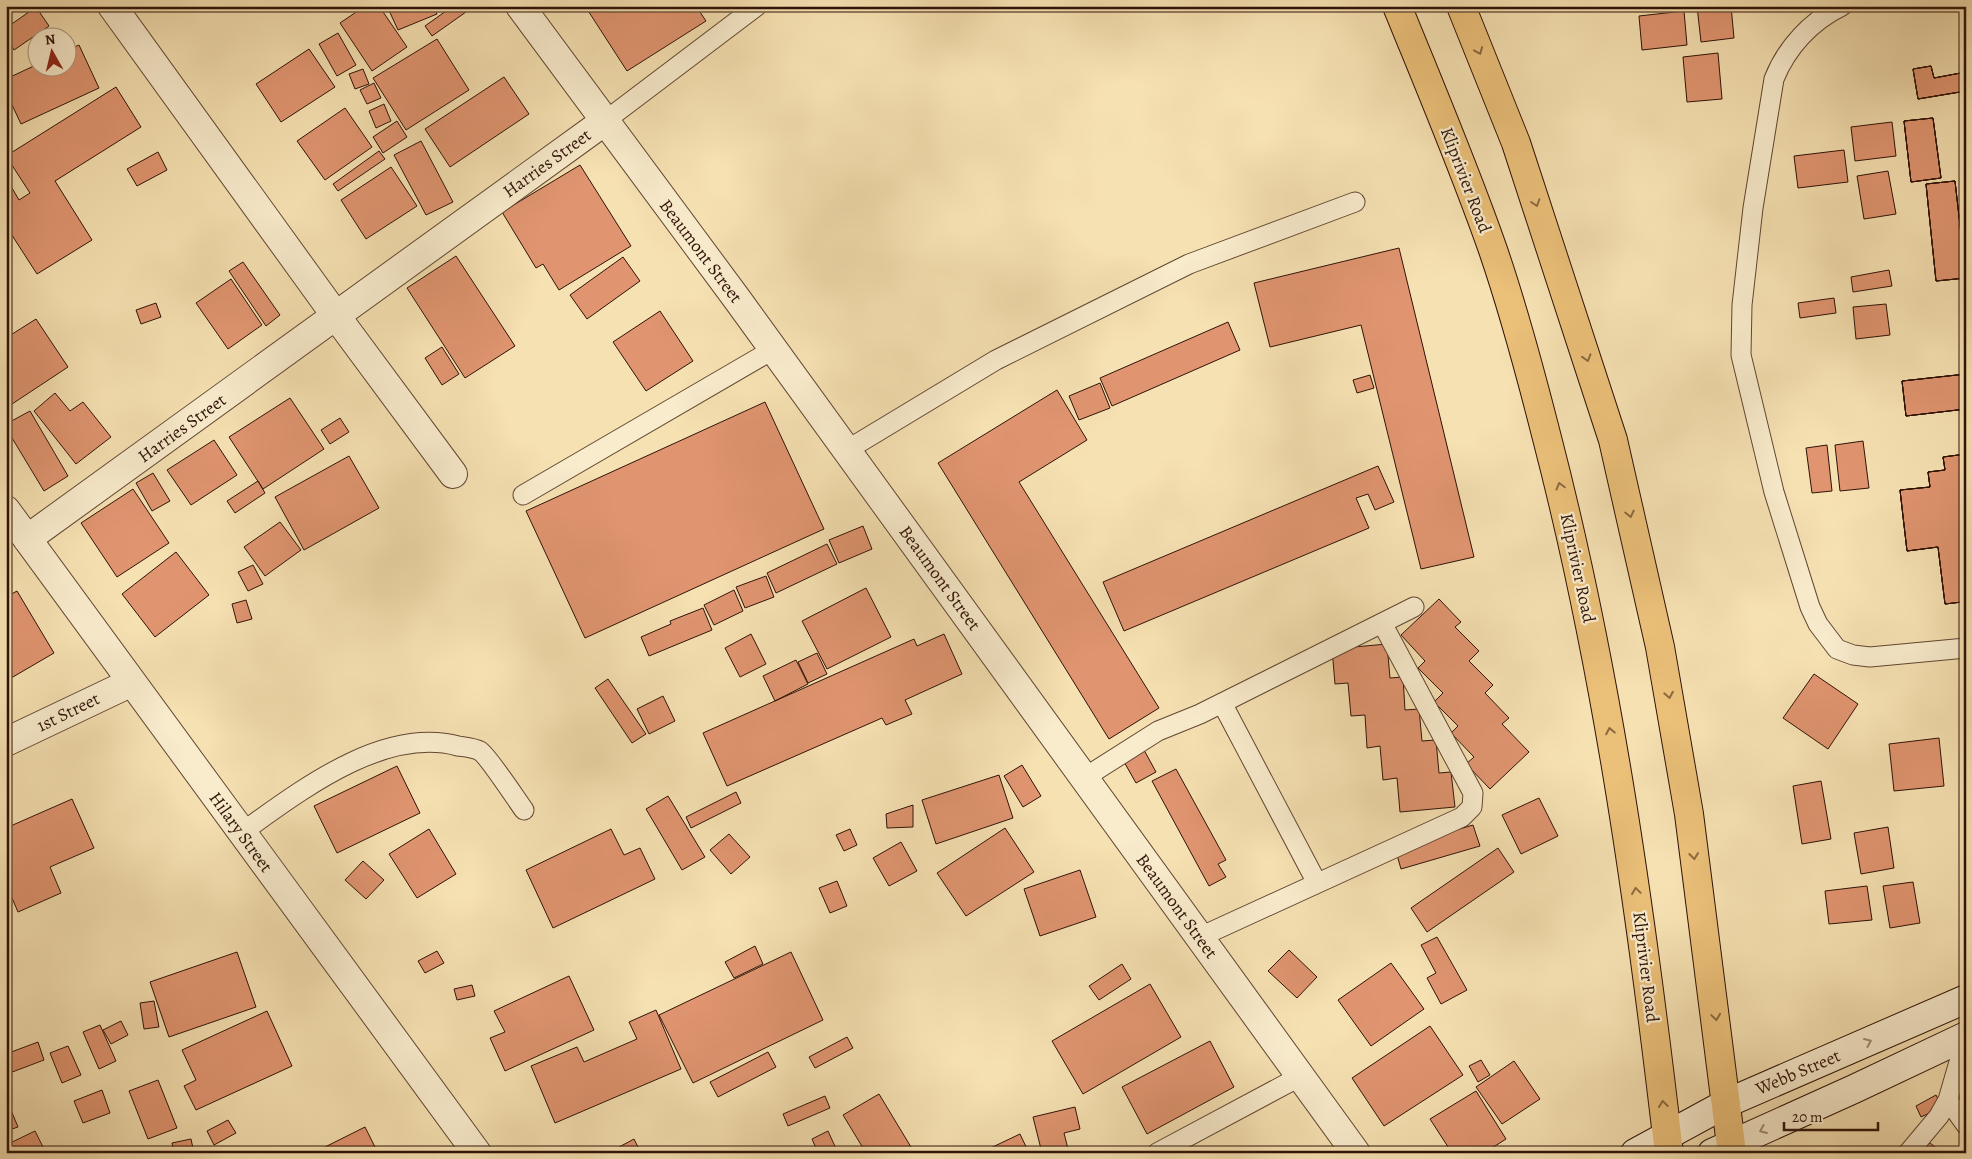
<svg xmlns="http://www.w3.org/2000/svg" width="1972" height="1159" font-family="Alegreya,serif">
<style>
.building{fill:#e09570;stroke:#2f1207}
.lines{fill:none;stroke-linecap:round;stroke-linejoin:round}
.lane-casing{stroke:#614632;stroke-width:21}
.street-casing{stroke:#614632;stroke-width:30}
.secondary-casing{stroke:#2f1207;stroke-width:30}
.primary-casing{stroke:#2f1207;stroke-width:30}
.lane{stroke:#f9eccd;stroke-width:19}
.street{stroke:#f9eccd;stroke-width:28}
.secondary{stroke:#f9eccd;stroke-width:28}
.primary{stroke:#ebc079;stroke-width:28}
.oneway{stroke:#8d6940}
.oneway2{stroke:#9e8a74}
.labels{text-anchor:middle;stroke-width:4.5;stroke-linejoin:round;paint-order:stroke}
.street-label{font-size:18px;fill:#2f1207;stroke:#f9eccd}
</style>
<rect width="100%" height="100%" fill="#f6e1b2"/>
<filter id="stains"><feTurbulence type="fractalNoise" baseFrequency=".004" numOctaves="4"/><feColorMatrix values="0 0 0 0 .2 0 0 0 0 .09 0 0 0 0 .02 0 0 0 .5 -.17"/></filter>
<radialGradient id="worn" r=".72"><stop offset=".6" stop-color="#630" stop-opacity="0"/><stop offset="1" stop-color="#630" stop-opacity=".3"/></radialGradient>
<path class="building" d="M365 6H379L407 47 372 71 340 23Z
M387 6H434L437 14 398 30Z
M453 6H461L466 12 432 36 425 26Z
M585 6H696L706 21 627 71Z
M1697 6H1731L1734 38 1701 42Z
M36 7 49 26 14 50 6 38V28Z
M1684 11 1687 45 1642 50 1639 16Z
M338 33 356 65 337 76 319 44Z
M437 39 469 90 406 130 373 78Z
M79 45 99 88 21 124 6 92V79L38 64V68H68V50Z
M309 49 335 87 281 122 256 84Z
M1718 53 1722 99 1687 102 1683 57Z
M1931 66 1934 78 1966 72V91L1918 99 1913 69Z
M1931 66 1934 78 1966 72V91L1918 99 1913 69Z
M1931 66 1934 78 1966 72V91L1918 99 1913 69Z
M1931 66 1934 78 1966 72V91L1918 99 1913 69Z
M363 69 369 84 355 89 349 74Z
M504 77 529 114 450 167 425 129Z
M374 83 381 98 367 104 360 90Z
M116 87 141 127 55 181 92 240 37 274 6 226V192L12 188 19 200 30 193 6 156Z
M384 104 391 121 376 128 369 111Z
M345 108 372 147 325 180 297 141Z
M1933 118 1941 178 1911 182 1904 121Z
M1933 118 1941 178 1911 182 1904 121Z
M1933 118 1941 178 1911 182 1904 121Z
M1933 118 1941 178 1911 182 1904 121Z
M397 121 407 137 383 153 373 137Z
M1892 122 1896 156 1855 161 1851 127Z
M421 141 453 202 426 215 394 155Z
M1844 150 1848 182 1798 188 1794 156Z
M379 151 385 159 338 191 333 184Z
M158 152 167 170 137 186 127 169Z
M580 165 631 246 559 290 543 264 536 268 502 212Z
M391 167 417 206 366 239 341 200Z
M1888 171 1896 214 1864 219 1857 176Z
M1955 181 1966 278 1936 281 1926 184Z
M1955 181 1966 278 1936 281 1926 184Z
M1955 181 1966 278 1936 281 1926 184Z
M1955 181 1966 278 1936 281 1926 184Z
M1399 248 1474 557 1421 569 1361 325 1270 347 1254 283Z
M456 256 515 346 465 378 407 288Z
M623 257 640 281 587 319 570 295Z
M243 262 280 315 266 326 229 271Z
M1889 270 1892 286 1853 292 1851 277Z
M231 279 262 325 228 349 196 303Z
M1834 298 1836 313 1800 318 1798 303Z
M156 303 161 317 141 324 136 310Z
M1886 304 1890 335 1856 339 1853 307Z
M660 311 693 361 646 391 613 342Z
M36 319 68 367 6 408V338Z
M1228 322 1240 350 1112 406 1100 378Z
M442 347 459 374 442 385 425 358Z
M1966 374V409L1906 416 1902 381Z
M1966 374V409L1906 416 1902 381Z
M1966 374V409L1906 416 1902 381Z
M1966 374V409L1906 416 1902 381Z
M1370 375 1374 388 1357 393 1353 380Z
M1100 383 1110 408 1079 420 1069 396Z
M1057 390 1087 440 1019 482 1159 708 1109 739 938 463Z
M55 393 70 411 83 402 111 437 76 464 34 411Z
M290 398 324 449 263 489 229 437Z
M765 402 824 529 585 638 526 511Z
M30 411 68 476 44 491 6 428V424Z
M340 418 349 432 330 444 321 430Z
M214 440 237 475 191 505 167 470Z
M1863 441 1869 488 1840 491 1835 445Z
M1827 445 1832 491 1812 493 1806 448Z
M1966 454V615L1964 616 1962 602 1945 604 1938 547 1907 551 1900 490 1930 487 1928 472 1945 470 1943 457Z
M1966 454V615L1964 616 1962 602 1945 604 1938 547 1907 551 1900 490 1930 487 1928 472 1945 470 1943 457Z
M1966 454V615L1964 616 1962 602 1945 604 1938 547 1907 551 1900 490 1930 487 1928 472 1945 470 1943 457Z
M1966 454V615L1964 616 1962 602 1945 604 1938 547 1907 551 1900 490 1930 487 1928 472 1945 470 1943 457Z
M349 456 379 508 304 550 275 497Z
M1378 466 1394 502 1375 510 1368 494 1356 498 1369 528 1124 631 1103 582Z
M153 473 170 501 152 511 136 483Z
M258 481 265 493 235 513 227 501Z
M133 489 169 543 117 577 81 523Z
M280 522 301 550 265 576 244 547Z
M863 526 872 549 839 563 829 540Z
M827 544 837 564 776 593 767 573Z
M176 552 209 595 155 637 122 594Z
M253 565 263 584 248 591 238 572Z
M766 576 774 597 745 608 736 587Z
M866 588 891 637 827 669 802 621Z
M734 590 743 611 714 625 704 605Z
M17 591 54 653 6 681V597Z
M1439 599 1461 622 1455 627 1479 651 1469 661 1493 685 1485 693 1509 718 1502 724 1529 752 1490 789 1466 764 1474 757 1451 733 1458 726 1434 702 1443 693 1418 668 1425 661 1401 635Z
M246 600 252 619 237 623 232 604Z
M703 608 712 630 649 656 641 637 671 624 670 621Z
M751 634 766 664 740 677 725 648Z
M944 634 962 674 905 700 912 714 886 725 882 718 727 786 703 733 914 639 917 646Z
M1387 644 1390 678 1403 677 1405 710 1419 709 1422 741 1436 740 1439 773 1451 772 1455 807 1400 812 1397 778 1383 780 1380 746 1367 748 1365 715 1351 716 1348 683 1335 684 1332 649Z
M817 653 827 674 808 683 798 662Z
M796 660 808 684 775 701 763 676Z
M1814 674 1858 704 1828 749 1783 718Z
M608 679 646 734 632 743 595 688Z
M663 696 675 721 649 734 637 709Z
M1939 738 1944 786 1894 791 1889 744Z
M1144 750 1156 772 1136 783 1123 760Z
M1022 765 1041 796 1023 807 1004 776Z
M397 766 420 813 337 853 314 806Z
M1176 769 1226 860 1218 864 1226 877 1209 886 1152 781Z
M999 775 1013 818 936 844 922 800Z
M1821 781 1831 839 1802 844 1793 786Z
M736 792 741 803 691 828 686 817Z
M668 796 705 857 682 870 646 809Z
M1539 798 1558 836 1521 854 1502 815Z
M72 799 94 848 50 867 61 893 18 912 6 884V828Z
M913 805V827L887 828 886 814Z
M1473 825 1480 846 1401 869 1395 848Z
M1888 827 1894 868 1861 874 1854 833Z
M1005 828 1034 872 966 916 937 873Z
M429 829 456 874 417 898 389 854Z
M611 829 624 855 640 848 655 879 553 928 526 870Z
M850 829 857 845 844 851 836 835Z
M729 834 750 857 731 874 710 850Z
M901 842 917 871 889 886 873 858Z
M1498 848 1514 872 1427 932 1411 908Z
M363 861 384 880 366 899 345 880Z
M1080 870 1096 917 1040 936 1024 889Z
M837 881 847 906 830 913 819 888Z
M1913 882 1920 923 1890 928 1883 886Z
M1867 886 1872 920 1829 924 1825 891Z
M1437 937 1467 990 1441 1004 1427 978 1436 973 1421 945Z
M755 946 763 964 734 978 725 962Z
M1289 950 1317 977 1297 998 1268 971Z
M437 951 444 963 425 973 418 961Z
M237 952 256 1007 169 1037 150 982Z
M791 952 823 1020 693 1083 659 1015Z
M1391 963 1424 1009 1371 1046 1338 1000Z
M1122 964 1131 979 1099 1000 1089 986Z
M569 976 594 1030 505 1071 490 1038 505 1032 494 1011Z
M1150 984 1181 1037 1083 1094 1052 1041Z
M472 985 475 996 457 1000 454 989Z
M154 1001 159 1027 144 1029 140 1003Z
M656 1010 681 1069 555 1123 531 1066 577 1047 584 1062 637 1039 629 1022Z
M267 1011 292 1066 196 1110 184 1086 196 1080 182 1050Z
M121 1021 128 1035 111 1044 103 1030Z
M100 1025 116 1061 99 1069 83 1032Z
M1430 1026 1463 1075 1384 1126 1352 1078Z
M847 1037 853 1048 815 1068 809 1057Z
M1210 1041 1234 1087 1147 1134 1122 1087Z
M38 1042 44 1060 7 1074 6 1054Z
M68 1046 81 1075 62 1083 50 1053Z
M768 1052 776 1067 718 1097 710 1082Z
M1481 1060 1490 1075 1478 1082 1469 1066Z
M1514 1061 1540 1099 1502 1124 1476 1087Z
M158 1080 177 1128 148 1139 129 1091Z
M102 1090 110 1113 83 1123 74 1101Z
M1476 1091 1506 1139 1484 1153H1452L1430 1119Z
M879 1094 914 1152 913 1153H866L843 1115Z
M1936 1095 1942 1107 1921 1117 1916 1106Z
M825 1096 830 1108 788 1126 783 1114Z
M6 1098 18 1127 6 1131Z
M1075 1107 1080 1129 1064 1133 1069 1153H1042L1033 1117Z
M228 1120 236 1133 214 1145 207 1131Z
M365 1127 378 1153H313Z
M35 1131 46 1153H6V1145Z
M828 1131 838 1153H818L812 1139Z
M1020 1134 1029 1153H980Z
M191 1139 194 1153H174L172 1143Z
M634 1139 641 1153H608Z
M1926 1140 1943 1153H1917Z"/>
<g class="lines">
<defs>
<path id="lane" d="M1842 6C1811 21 1787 47 1774 79L1753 208 1742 305 1741 355 1774 492 1810 607 1818 624 1837 649 1853 655 1870 657 1966 648
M605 121 757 6
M847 450 996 360 1189 264 1355 202
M523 495 774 349
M1222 703 1317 883
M1084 778 1158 731 1200 714 1414 607
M241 833C300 791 383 726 458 746 465 747 475 748 480 751 488 756 516 799 524 810
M1200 937 1462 817 1472 807 1473 793 1382 623
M1948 1100 1966 1125
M1157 1153 1301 1076
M1908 1153 1939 1116 1948 1100 1966 1038"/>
<path id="street" d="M112 6 336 316 453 474
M520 6 737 299 1356 1153
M6 510 477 1153
M27 539 605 121
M6 742 130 683"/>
<path id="secondary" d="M1635 1153 1727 1103 1966 999
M1712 1153 1854 1089 1966 1036"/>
<path id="primary" d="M1397 6C1430 87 1464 167 1493 250 1514 311 1531 375 1547 438 1608 673 1641 912 1669 1153
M1461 6 1516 143 1613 440 1660 647 1689 814 1732 1153"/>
</defs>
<use href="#lane" class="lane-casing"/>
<use href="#street" class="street-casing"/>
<use href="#secondary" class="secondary-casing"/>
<use href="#primary" class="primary-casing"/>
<use href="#lane" class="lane"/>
<use href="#street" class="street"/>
<use href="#secondary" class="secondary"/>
<use href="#primary" class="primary"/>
</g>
<defs><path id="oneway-chevron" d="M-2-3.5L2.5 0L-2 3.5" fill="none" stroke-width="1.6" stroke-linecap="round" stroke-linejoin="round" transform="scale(1.25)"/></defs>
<g class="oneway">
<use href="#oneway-chevron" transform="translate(1479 51) rotate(68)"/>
<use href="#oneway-chevron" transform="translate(1536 203) rotate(72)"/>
<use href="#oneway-chevron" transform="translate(1587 358) rotate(73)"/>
<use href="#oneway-chevron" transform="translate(1560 486) rotate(-105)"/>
<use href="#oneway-chevron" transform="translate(1630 514) rotate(77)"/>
<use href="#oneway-chevron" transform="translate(1669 695) rotate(80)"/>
<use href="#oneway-chevron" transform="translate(1610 731) rotate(-101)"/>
<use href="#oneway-chevron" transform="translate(1694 856) rotate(83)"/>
<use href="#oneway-chevron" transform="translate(1636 891) rotate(-98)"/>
<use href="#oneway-chevron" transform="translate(1716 1017) rotate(82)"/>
<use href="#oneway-chevron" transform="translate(1663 1104) rotate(-97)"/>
</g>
<g class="oneway2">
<use href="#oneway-chevron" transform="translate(1868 1042) rotate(-23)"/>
<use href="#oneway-chevron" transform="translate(1763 1130) rotate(157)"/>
</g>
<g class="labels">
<g class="street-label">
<text transform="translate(547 163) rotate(-36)" y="6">Harries Street</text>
<text transform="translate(1466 180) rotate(69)" y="6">Kliprivier Road</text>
<text transform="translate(701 251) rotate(53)" y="6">Beaumont Street</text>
<text transform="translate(182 428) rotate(-36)" y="6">Harries Street</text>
<text transform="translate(1578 568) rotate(78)" y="6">Kliprivier Road</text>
<text transform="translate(940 578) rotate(54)" y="6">Beaumont Street</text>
<text transform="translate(68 712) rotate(-26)" y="6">1st Street</text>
<text transform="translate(241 832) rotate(54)" y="6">Hilary Street</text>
<text transform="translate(1177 906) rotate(54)" y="6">Beaumont Street</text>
<text transform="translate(1646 967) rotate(83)" y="6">Kliprivier Road</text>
<text transform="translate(1798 1072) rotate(-23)" y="6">Webb Street</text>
</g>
</g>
<rect width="1972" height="1159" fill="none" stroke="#f6e1b2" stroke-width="25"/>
<rect x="8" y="8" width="1957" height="1144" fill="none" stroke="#2f1207" stroke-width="2.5"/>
<rect x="12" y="12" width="1947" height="1134" fill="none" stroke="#2f1207"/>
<g transform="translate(52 52) rotate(352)"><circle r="24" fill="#f9eccd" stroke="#a8957e"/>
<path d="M0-4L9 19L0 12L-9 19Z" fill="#8f2418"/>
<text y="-8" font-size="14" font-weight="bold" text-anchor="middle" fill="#2f1207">N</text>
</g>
<path d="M1784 1122v8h94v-8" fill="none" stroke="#2f1207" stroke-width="2.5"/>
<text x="1792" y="1122" font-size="15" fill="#2f1207" stroke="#f9eccd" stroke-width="4" paint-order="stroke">20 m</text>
<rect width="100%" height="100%" filter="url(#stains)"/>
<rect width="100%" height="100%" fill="url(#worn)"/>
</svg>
